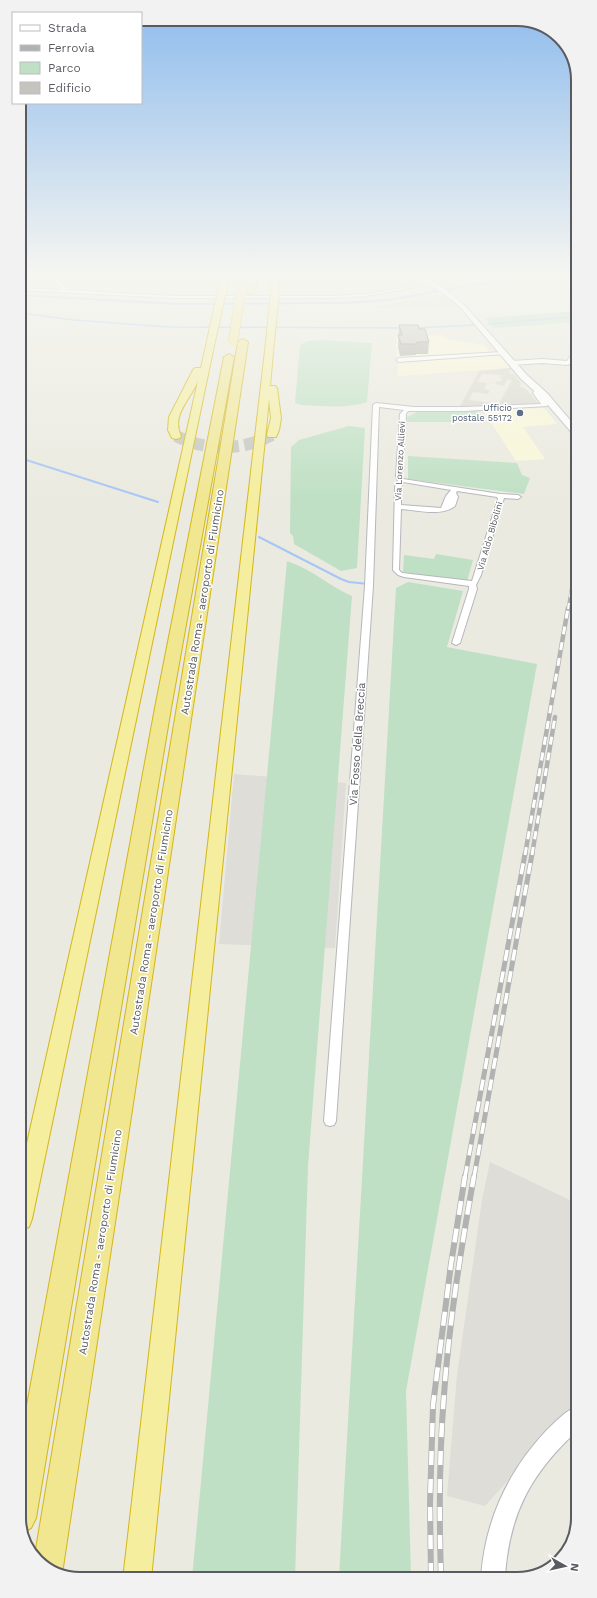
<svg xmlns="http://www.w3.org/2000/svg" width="597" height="1598" font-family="'Work Sans',sans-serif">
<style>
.commercial{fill:#f9f7d7}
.industrial{fill:#deddd8}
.education{fill:#dad9cf;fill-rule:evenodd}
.green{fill:#bfe0c4}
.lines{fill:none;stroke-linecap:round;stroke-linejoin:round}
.stream-far1{stroke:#a6c6f5;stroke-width:1.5}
.stream{stroke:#a6c6f5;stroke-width:2}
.canal{fill:#a6c6f5;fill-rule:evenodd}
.trunk-tunnel{stroke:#c6c6c0;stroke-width:12;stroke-dasharray:12 5.5;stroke-linecap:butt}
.minor-casing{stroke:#b6b7bc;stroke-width:2}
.secondary-casing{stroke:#b6b8be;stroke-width:2}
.trunk-casing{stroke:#d4b617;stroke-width:2}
.motorway-casing{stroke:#d4b617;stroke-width:2}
.minor{fill:#fff;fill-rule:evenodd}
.secondary{fill:#fff;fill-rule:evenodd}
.trunk{fill:#f4ee9e;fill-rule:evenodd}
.motorway{fill:#f1e791;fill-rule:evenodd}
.rail-far3-casing{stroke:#b1b2b2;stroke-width:3}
.rail-far2-casing{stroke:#b1b2b2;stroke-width:4.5}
.rail-far1-casing{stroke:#b1b2b2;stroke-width:5}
.rail-casing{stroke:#b1b2b2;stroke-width:6}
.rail-far3{stroke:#fff;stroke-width:2;stroke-dasharray:6;stroke-linecap:butt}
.rail-far2{stroke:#fff;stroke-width:3;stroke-dasharray:8;stroke-linecap:butt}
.rail-far1{stroke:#fff;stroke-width:3.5;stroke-dasharray:11;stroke-linecap:butt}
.rail{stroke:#fff;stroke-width:4.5;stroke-dasharray:14;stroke-linecap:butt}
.trunk-bridge-casing{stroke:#d4b617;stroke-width:10;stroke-linecap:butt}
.motorway-bridge-casing{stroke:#d4b617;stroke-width:10;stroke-linecap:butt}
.trunk-bridge{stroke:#f4ee9e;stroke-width:8}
.motorway-bridge{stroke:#f1e791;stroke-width:9}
.wall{fill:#aaa9a3}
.building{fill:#c6c4be;stroke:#8b8985}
.service-dot{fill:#5c6f8a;stroke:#fff;stroke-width:1.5}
.labels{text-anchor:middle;stroke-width:3;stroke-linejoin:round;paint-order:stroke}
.far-service-label{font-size:9px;fill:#4e5e75;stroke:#fff;text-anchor:end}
.far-street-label{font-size:9px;fill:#595b60;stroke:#fff}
.street-label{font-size:11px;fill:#595b60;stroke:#fff}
.rim{fill:none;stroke:#595b60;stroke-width:2}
</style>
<rect width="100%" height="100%" fill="#eaeae0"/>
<path class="commercial" d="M443 335 445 339 484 345 490 353 397 359 396 337Z
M499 354 511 368 397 376 398 361Z
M544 408 557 424 523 427 545 459 516 461 483 410Z"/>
<path class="industrial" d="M443 294 458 307 381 308 376 306Z
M234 774 346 783 335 948 219 944Z
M490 1162 578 1204V1403L485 1506 447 1496 457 1375 482 1200Z"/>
<path class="education" d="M511 368 509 374H514L521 383 520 387 525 388 539 404 459 408 479 371ZM482 374 501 375 500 378 502 379 500 382 497 381 495 384 504 386 507 380H512L499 404 469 400 473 392 488 394 490 390 484 389 487 383 478 382Z"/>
<path class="green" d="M576 311V322L493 328 485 318Z
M321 340 372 343 367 402C346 409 323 406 301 405L295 403 300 345 307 341Z
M425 411H478L485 422H407V417L417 412Z
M349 426 365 428 357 568 341 571 294 544 293 536 290 533 291 447 299 440Z
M408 456 517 463 522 475 530 478 524 494 408 479Z
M436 554 473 560 467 581 403 572 404 555 434 559Z
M287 561C312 569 329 586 352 596L308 1166 295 1578H192Z
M408 582 463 591 447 647 537 664 406 1391 411 1577 339 1578 396 588Z"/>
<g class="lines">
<path class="stream-far1" d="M19 313 74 320 169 327 401 328
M488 324 571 317
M415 328 475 325"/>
<path class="stream" d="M20 458 158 502
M259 537 341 579 349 582 369 584"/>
<path class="canal" d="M514 276H522L507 281 388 301 344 304 176 305 19 296V294L176 303 344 302 388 299Z"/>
<path class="trunk-tunnel" d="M176 436C207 451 242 451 272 435"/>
<defs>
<path id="minor" d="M50 276H55L67 290 173 296H334L366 294 431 283 433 284 366 296 334 298H173L19 290V288L62 290Z
M574 351H576V356L574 361 568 365 542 363 512 365 509 363 512 361 542 359 567 361Z
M502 352H504V354L399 362 396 360 399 358Z
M536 389 541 390 539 393 548 405 547 406 464 411H408L406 414 402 476 403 479 500 494 518 495 521 497 518 499 504 498 481 575 476 585 477 589 460 643 456 645 452 643 469 589V586L404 577 398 575 393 570 395 487 398 480 396 476 400 414 404 410 379 407 373 586 336 1121 334 1125 330 1126 326 1125 324 1121 365 586 373 405 376 403 414 407H464L541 404 533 393ZM403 482 451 490 446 496 441 508 401 505V487ZM457 491 497 497 498 499 472 581 402 573 399 570 401 509C417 510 441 517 455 506L458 497 456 493Z"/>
<path id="secondary" d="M417 276C432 276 454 296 465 306L527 375 547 393 576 427V434H573L541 397 521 379 461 308 451 299Z
M578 1406V1430C531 1473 509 1514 505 1577H481C485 1522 507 1473 545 1432 555 1422 565 1411 578 1406Z"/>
<path id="trunk" d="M220 276H228L226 291 222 293 218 291Z
M271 276H279L278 295H275L271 293Z
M211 338 215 341 32 1219 29 1227 21 1230V1170L198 381C190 400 171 415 181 436L180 438 176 439 172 438 168 430 169 417 193 370 195 368H201L207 341Z
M270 339 274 342 270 386H275L277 388 281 418 279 430 276 437H268L267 435 271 418 269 399 151 1579H123L266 342Z"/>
<path id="motorway" d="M249 276H257L255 292 251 294 247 292Z
M243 339 248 342 63 1567 61 1572 40 1564 35 1555 238 342Z
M229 354 234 357 171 708 36 1518 31 1528 21 1533V1438L155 708 224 357Z"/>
</defs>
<use href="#minor" class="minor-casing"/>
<use href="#secondary" class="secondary-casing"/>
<use href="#trunk" class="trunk-casing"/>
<use href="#motorway" class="motorway-casing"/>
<use href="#minor" class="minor"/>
<use href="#secondary" class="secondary"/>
<use href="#trunk" class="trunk"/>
<use href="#motorway" class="motorway"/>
<defs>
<path id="rail-far3" d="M568 609 577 554"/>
<path id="rail-far2" d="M525 855 568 608
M532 855 555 717"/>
<path id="rail-far1" d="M465 1177 525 854
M474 1177 532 854"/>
<path id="rail" d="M431 1577 430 1503 433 1405 451 1264 465 1176
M441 1577C439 1516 439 1456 444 1395 449 1322 461 1249 474 1176"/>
</defs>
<use href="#rail-far3" class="rail-far3-casing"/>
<use href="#rail-far2" class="rail-far2-casing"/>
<use href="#rail-far1" class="rail-far1-casing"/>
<use href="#rail" class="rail-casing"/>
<use href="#rail-far3" class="rail-far3"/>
<use href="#rail-far2" class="rail-far2"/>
<use href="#rail-far1" class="rail-far1"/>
<use href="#rail" class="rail"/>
<defs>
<path id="trunk-bridge" d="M211 341 222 291
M270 342 275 293"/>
<path id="motorway-bridge" d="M233 342 241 291"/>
</defs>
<use href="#trunk-bridge" class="trunk-bridge-casing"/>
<use href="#motorway-bridge" class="motorway-bridge-casing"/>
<use href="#trunk-bridge" class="trunk-bridge"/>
<use href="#motorway-bridge" class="motorway-bridge"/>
</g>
<path class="wall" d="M399 325 429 342 428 354H416V355L400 356 398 347Z"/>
<path class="building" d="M399 325H418L419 329H425L429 342H417V344H401L398 335H402Z"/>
<linearGradient id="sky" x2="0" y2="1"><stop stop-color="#8dbbed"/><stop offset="0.55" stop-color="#f6f6f1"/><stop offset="1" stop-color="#f6f6f1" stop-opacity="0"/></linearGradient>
<rect width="597" height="500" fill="url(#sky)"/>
<circle class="service-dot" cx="520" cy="413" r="4"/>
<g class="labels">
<g class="far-service-label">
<text x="512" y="411">Ufficio<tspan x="512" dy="10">postale 55172</tspan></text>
</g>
<g class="far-street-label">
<text transform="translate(400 461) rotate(-87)" y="3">Via Lorenzo Allievi</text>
<text transform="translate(490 536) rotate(-74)" y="3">Via Aldo Bibolini</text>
</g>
<g class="street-label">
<text transform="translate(202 602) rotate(-81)" y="4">Autostrada Roma - aeroporto di Fiumicino</text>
<text transform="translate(357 744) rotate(-86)" y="4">Via Fosso della Breccia</text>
<text transform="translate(151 922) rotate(-81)" y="4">Autostrada Roma - aeroporto di Fiumicino</text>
<text transform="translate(100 1242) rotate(-81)" y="4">Autostrada Roma - aeroporto di Fiumicino</text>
</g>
</g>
<path d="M0 0H597V1598H0ZM80 26H517A54 54 0 0 1 571 80V1518A54 54 0 0 1 517 1572H80A54 54 0 0 1 26 1518V80A54 54 0 0 1 80 26Z" fill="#f2f2f2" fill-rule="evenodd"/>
<path class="rim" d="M80 26H517A54 54 0 0 1 571 80V1518A54 54 0 0 1 517 1572H80A54 54 0 0 1 26 1518V80A54 54 0 0 1 80 26Z"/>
<rect x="12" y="12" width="130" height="92" fill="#ffffff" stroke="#bdbdbf"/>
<rect x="20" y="25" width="20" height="6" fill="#ffffff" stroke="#bdbdbf"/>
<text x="48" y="32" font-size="12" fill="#595b60">Strada</text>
<rect x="20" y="45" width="20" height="6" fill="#b1b2b2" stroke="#bdbdbf"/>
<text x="48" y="52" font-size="12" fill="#595b60">Ferrovia</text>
<rect x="20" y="62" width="20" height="12" fill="#bfe0c4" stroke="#bdbdbf"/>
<text x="48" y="72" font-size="12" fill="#595b60">Parco</text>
<rect x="20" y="82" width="20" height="12" fill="#c6c4be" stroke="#bdbdbf"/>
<text x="48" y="92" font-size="12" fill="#595b60">Edificio</text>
<g transform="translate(565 1566) rotate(98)" stroke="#ffffff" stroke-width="3" paint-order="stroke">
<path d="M0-3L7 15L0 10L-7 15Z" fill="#595b60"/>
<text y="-6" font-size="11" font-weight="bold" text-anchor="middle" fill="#595b60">N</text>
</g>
</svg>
